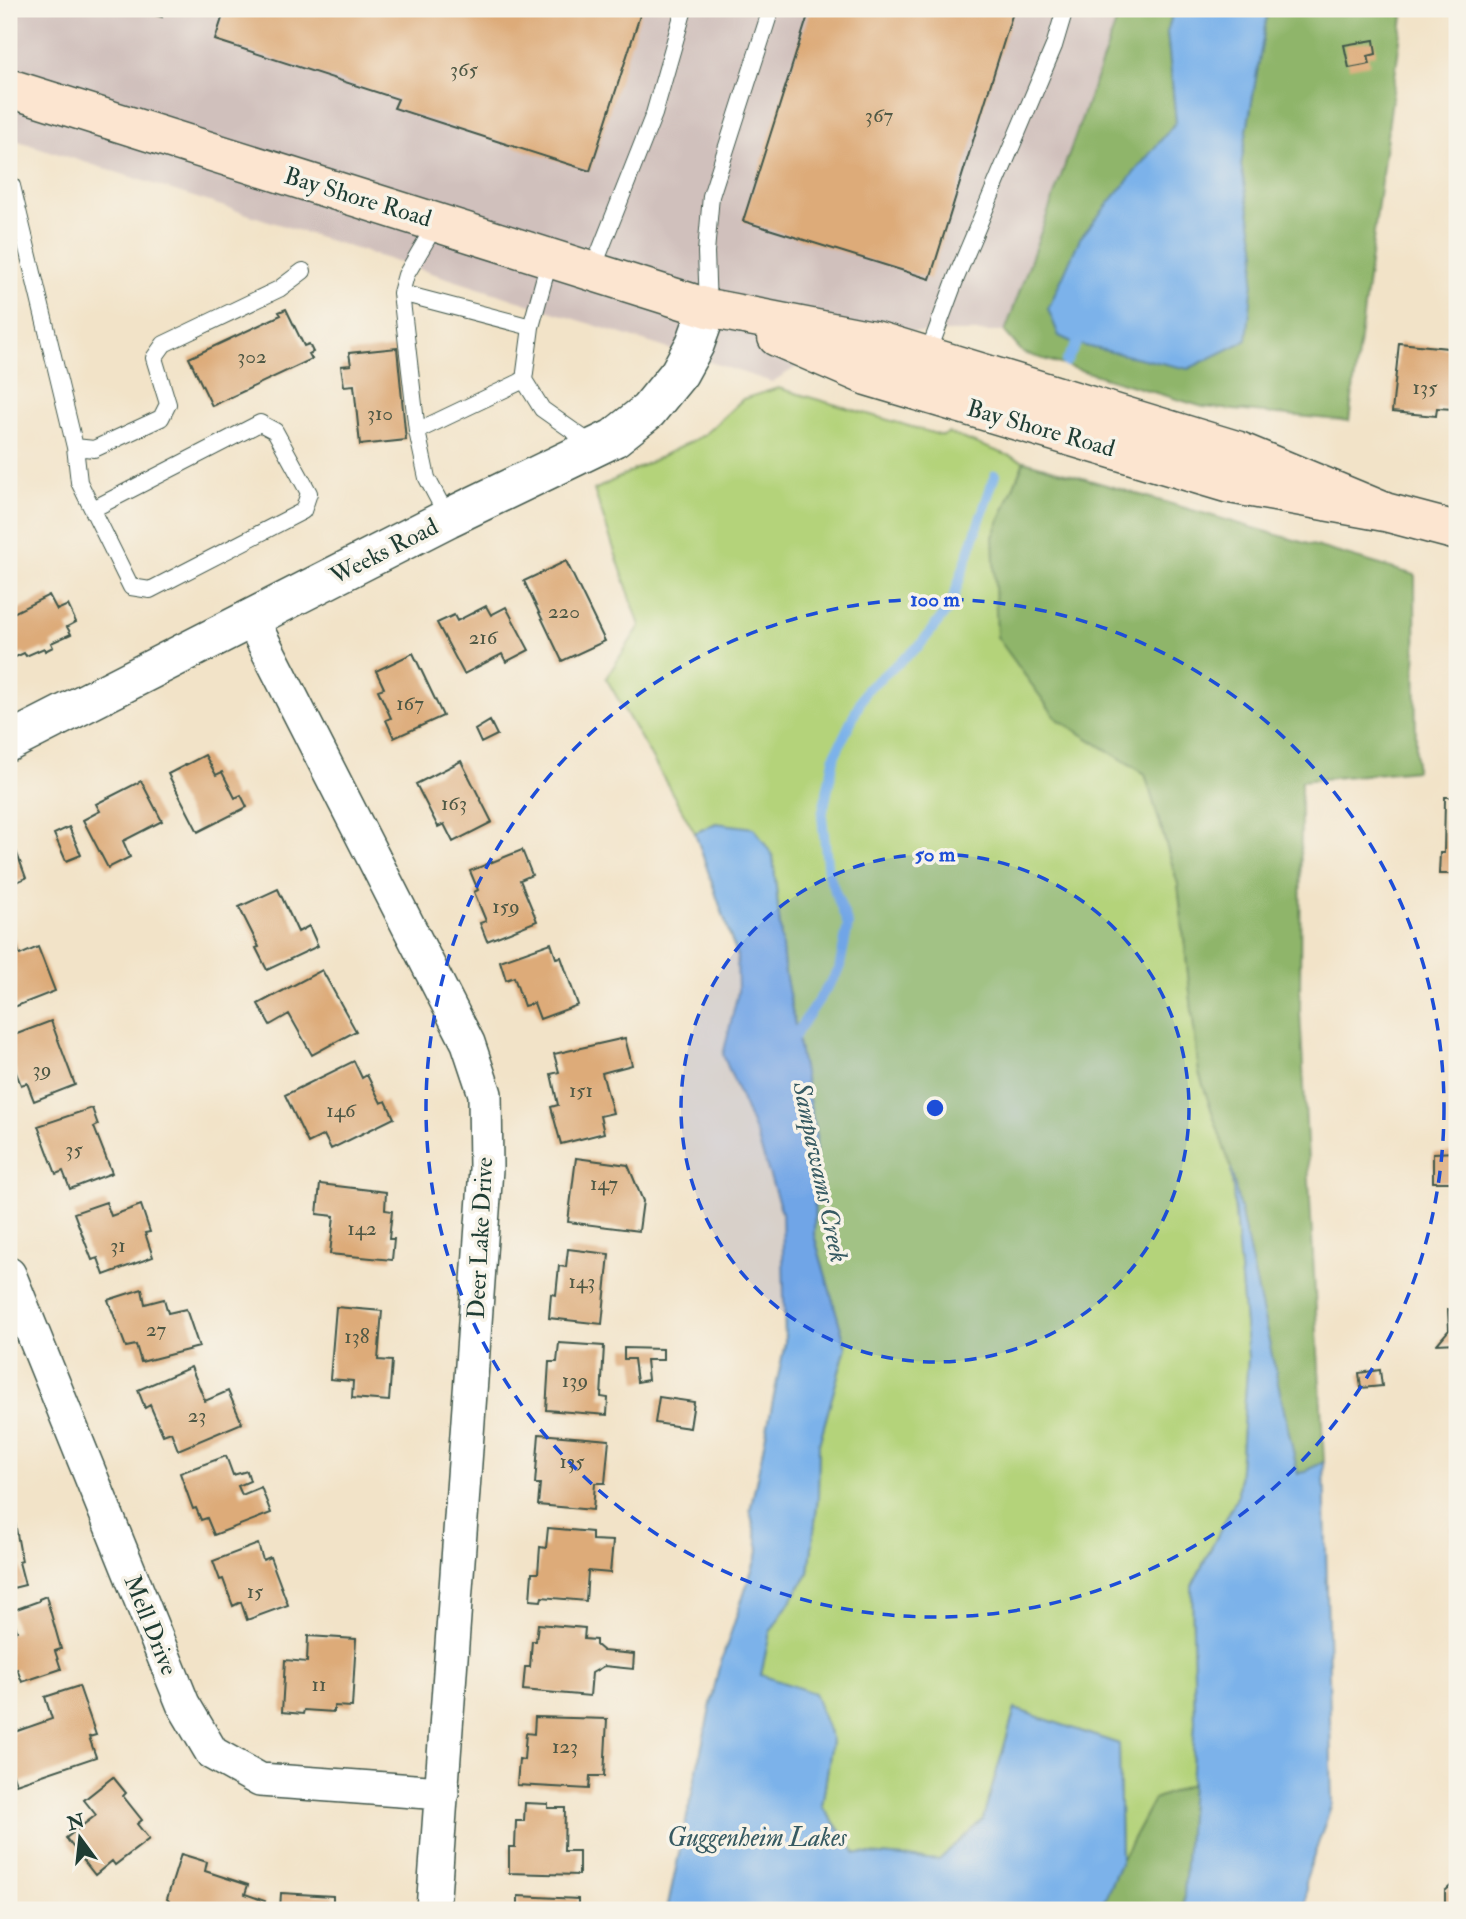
<svg xmlns="http://www.w3.org/2000/svg" width="1466" height="1919" font-family="'IM FELL Double Pica',serif">
<style>
.industrial{fill:#d0c0bc}
.green{fill:#b4d37a;stroke:#6a8857;stroke-width:2}
.forest{fill:#8fb56a;stroke:#57794f;stroke-width:2}
.water{fill:#7cb2ea;stroke:#4e788f;stroke-width:2}
.lines{fill:none;stroke-linecap:round;stroke-linejoin:round}
.stream{stroke:#7cb2ea;stroke-width:10}
.building{fill:#ddab79}
.service-casing{stroke:#3f564a;stroke-width:18}
.minor-casing{stroke:#3f564a;stroke-width:36}
.tertiary-casing{stroke:#3f564a;stroke-width:41}
.secondary-casing{stroke:#3f564a;stroke-width:41}
.service{stroke:#fff;stroke-width:16}
.minor{stroke:#fff;stroke-width:33}
.tertiary{stroke:#fff;stroke-width:38}
.secondary{stroke:#fce5d0;stroke-width:38}
.ring{fill:none;stroke:#1d4ed8;stroke-width:3.5;stroke-dasharray:12 9}
.labels{text-anchor:middle;stroke-width:7;stroke-linejoin:round;paint-order:stroke}
.number-label{font-size:21px;fill:#4e5845}
.street-label{font-size:24px;fill:#1f3d34;stroke:#f7f3e8}
.water-label{font-size:26px;font-style:italic;fill:#365a62;stroke:#f7f3e8}
.centre{fill:#1d4ed8;stroke:#f7f3e8;stroke-width:3.5}
.ring-label{font-size:21px;text-anchor:middle;font-weight:bold;fill:#1d4ed8;stroke:#f7f3e8;stroke-width:7;stroke-linejoin:round;paint-order:stroke}
</style>
<rect width="100%" height="100%" fill="#f7f3e8"/>
<filter id="ink" filterUnits="userSpaceOnUse"><feTurbulence type="fractalNoise" baseFrequency=".0143" numOctaves="2"/><feDisplacementMap in="SourceGraphic" scale="14" xChannelSelector="R" yChannelSelector="G"/><feConvolveMatrix kernelMatrix="1 2 1 2 8 2 1 2 1" color-interpolation-filters="sRGB"/></filter>
<filter id="wash" filterUnits="userSpaceOnUse"><feTurbulence type="fractalNoise" baseFrequency=".00686" numOctaves="4" result="noise"/><feDisplacementMap in="SourceGraphic" scale="28" xChannelSelector="R" yChannelSelector="G"/><feGaussianBlur stdDeviation="1.57" result="paint"/><feColorMatrix in="noise" values="0 0 0 0 0 0 0 0 0 0 0 0 0 0 0 0 0 1.4 0 .05"/><feComposite in="paint" operator="in"/></filter>
<g filter="url(#wash)">
<rect width="100%" height="100%" fill="#f2e3c8"/>
<path class="industrial" d="M9 9H1121L1005 332H854L772 382 9 138Z"/>
<path class="green" d="M778 388 943 436 948 433 1024 461 993 537 1056 718 1145 774 1178 884 1199 1073 1231 1168 1248 1358 1238 1495 1192 1586 1195 1722 1191 1784 1154 1799 1121 1861 1119 1744 1015 1709 983 1819 939 1860 856 1853 822 1806 832 1741 761 1675 770 1632 809 1573 818 1497 819 1444 846 1347 814 1235 816 1137 784 968 773 856 716 823 695 833 606 678 640 626 594 490 704 435 743 399Z"/>
<path class="forest" d="M1121 9H1174L1167 33 1176 122 1137 171 1256 251 1241 165 1268 9H1404L1349 421 1203 407 1023 353 1005 332Z
M1024 461 1415 575 1416 770 1301 781 1300 1011 1324 1462 1298 1475 1231 1168 1199 1073 1178 884 1145 774 1056 718 997 637 993 537Z
M1191 1784 1183 1910H1100L1121 1861 1154 1799Z"/>
<path class="water" d="M1174 9H1268L1241 165 1256 251 1247 340 1188 369 1076 344 1059 336 1048 309 1080 238 1176 122 1167 32Z
M716 823 754 828 773 856 784 968 816 1137 814 1235 846 1347 819 1444 818 1497 809 1573 770 1632 761 1675 814 1693 832 1741 822 1806 856 1853 939 1860 983 1819 1015 1709 1119 1744 1121 1861 1100 1910H667L718 1671 759 1549 750 1511 785 1343 782 1213 756 1134 723 1055 738 992 737 956 695 833Z
M1231 1168 1298 1474 1324 1462 1332 1803 1306 1879V1910H1183L1195 1722 1192 1586 1238 1495 1248 1358Z"/>
<g class="lines">
<path class="stream" d="M1066 362 1083 332
M790 1046 797 1032 839 970 848 925 828 873 822 816 835 755 866 690 920 645 951 605 995 475"/>
</g>
<g id="blocks">
<path class="building" d="M134 9H165L162 17Z
M225 9H642L590 171 394 108 398 99 215 40Z
M810 9H1014L930 279 743 221Z
M1374 40 1376 54 1368 56 1370 64 1349 68 1344 45Z
M286 309 304 346 309 344 313 352 309 354 312 359 212 406 189 358 281 315 279 312Z
M1399 343 1457 349 1453 409 1437 408 1436 416 1392 412Z
M397 348 406 440 360 445 354 385 344 386 341 366 351 365 349 353Z
M566 561 605 641 562 661 524 581Z
M49 595 57 610 68 605 76 622 67 627 71 634 51 643 53 647 45 651 44 648 26 656 24 653 9 660V615Z
M486 606 491 615 506 607 529 650 506 662 502 654 464 674 437 623 454 615 457 621Z
M413 653 443 716 394 738 386 720 391 718 378 690 384 688 376 671Z
M490 721 497 735 481 743 475 730Z
M205 755 216 775 222 772 235 798 241 795 247 807 198 832 168 774Z
M461 761 492 822 453 842 444 824 438 827 416 784Z
M141 781 162 821 123 841 130 857 108 868 83 820 100 811 96 804Z
M1445 797H1457V874H1439L1440 853H1444Z
M69 827 81 855 66 861 54 834Z
M15 848 26 878 9 885V851Z
M522 850 532 875 520 880 537 921 487 941 480 923 486 921 474 892 478 890 470 871Z
M278 889 298 932 309 926 318 946 267 970 256 948 259 947 239 907Z
M13 936 20 955 38 947 55 991 9 1009V938Z
M551 943 556 958 561 957 578 1005 540 1019 534 1003 524 1006 514 977 506 980 500 961Z
M322 970 356 1031 312 1055 289 1014 270 1025 258 1004Z
M51 1021 75 1085 34 1101 27 1083 21 1085 9 1055V1037Z
M625 1038 632 1065 602 1073 613 1113 600 1116 604 1133 561 1144 551 1107 558 1105 551 1074 559 1072 554 1054Z
M354 1061 362 1078 367 1075 381 1103 386 1101 394 1118 331 1149 324 1135 308 1143 285 1095Z
M92 1108 98 1125 94 1127 112 1173 70 1189 63 1171 56 1174 38 1126Z
M1457 1152 1456 1182H1433V1153Z
M576 1158 628 1165 643 1201 639 1231 568 1222Z
M320 1184 386 1192 385 1210 392 1211 389 1239H394L392 1260 330 1254 334 1216 317 1214Z
M106 1202 111 1216 141 1205 150 1232 145 1233 153 1257 104 1275 98 1258 92 1260 74 1213Z
M568 1249 609 1254 602 1324 549 1318 551 1294 556 1295 559 1266 566 1267Z
M142 1289 145 1304 164 1299 168 1313 186 1309 199 1347 141 1362 136 1345 126 1347 108 1300Z
M1455 1304H1457V1343L1437 1344 1449 1330 1448 1310H1455Z
M336 1307 382 1311 378 1360 392 1361 389 1401 352 1398 353 1381 330 1379Z
M559 1343 604 1346 601 1397 608 1398 607 1415 546 1410 549 1362H557Z
M624 1348 663 1349V1360H646L648 1380 637 1382 634 1359H624Z
M191 1367 205 1401 228 1391 242 1423 178 1450 171 1432 163 1435 150 1405 145 1408 138 1390Z
M1380 1370 1382 1386 1361 1388 1359 1373Z
M659 1397 694 1402 690 1428 655 1423Z
M539 1434 609 1440 605 1483H595L593 1510 538 1505 540 1484H535Z
M226 1456 233 1475 247 1471 250 1481 238 1486 242 1495 261 1487 271 1513 214 1535 207 1518 201 1520 196 1508 193 1509 180 1473Z
M13 1512 22 1561 19 1562 25 1585 9 1589V1513Z
M1454 1522H1457V1549H1454L1451 1541V1529Z
M548 1528 592 1532V1540L613 1541 610 1573 588 1571 586 1601 542 1597 541 1601 530 1600 532 1573H538L540 1547 546 1548Z
M258 1544 263 1560 270 1557 288 1605 247 1620 241 1602 233 1606 223 1579 220 1580 213 1561Z
M46 1596 61 1649 55 1651 61 1669 22 1682 17 1669 9 1672V1634L17 1631 11 1611 39 1601V1599Z
M538 1624 585 1628 584 1639 596 1640V1645L603 1651 634 1654 633 1669 604 1666 592 1673 590 1696 523 1690 525 1667H530L532 1641H536Z
M308 1636 356 1639 352 1707 334 1706V1712L304 1710 303 1714 282 1712 285 1660 307 1662Z
M79 1686 96 1735 89 1737 96 1757 16 1784 9 1763V1734L52 1719 45 1697Z
M535 1717 607 1719 604 1776H590L589 1789 517 1785 519 1759 524 1760 526 1733 534 1734Z
M1454 1728H1457V1759H1454Z
M113 1777 126 1793 123 1796 142 1820 137 1824 149 1839 115 1865 112 1861 95 1875 66 1838 96 1815 84 1800Z
M525 1803 548 1804V1808H565L564 1851H579V1875L509 1873V1847H515L516 1821H524Z
M181 1854 207 1862 205 1871 248 1885 245 1894 265 1901 262 1910H194L183 1907 182 1910H166L169 1901 167 1899Z
M1454 1883H1457V1910H1450L1445 1904V1891Z
M281 1893 333 1896V1910H280Z
M518 1896 578 1899V1910H518Z"/>
</g>
</g>
<g filter="url(#ink)">
<use href="#blocks" fill-opacity="0" stroke="#3f564a" stroke-width="2"/>
<g class="lines">
<defs>
<path id="service" d="M12 186 75 447 94 449 161 418 168 404 154 358 164 344 279 289 303 271
M437 222 406 275 401 293 417 431 427 478 448 518
M550 258 531 327 524 380 542 409 593 445
M592 271 654 114 684 9
M401 293 531 327
M708 308 706 252 711 196 771 9
M927 356 956 278 1054 46 1065 9
M417 431 524 380
M75 447 79 482 131 587 150 590 303 511 309 493 275 431 260 423 93 509"/>
<path id="minor" d="M251 618 468 1043 485 1094 486 1169 433 1910
M9 1274 183 1704 212 1753 260 1780 442 1793"/>
<path id="tertiary" d="M9 742 448 518 614 438 648 411 679 373 695 344 708 308"/>
<path id="secondary" d="M9 88 708 308 878 341 1236 450 1385 512
M777 337 867 376 1230 484 1385 512 1457 531"/>
</defs>
<use href="#service" class="service-casing"/>
<use href="#minor" class="minor-casing"/>
<use href="#tertiary" class="tertiary-casing"/>
<use href="#secondary" class="secondary-casing"/>
<use href="#service" class="service"/>
<use href="#minor" class="minor"/>
<use href="#tertiary" class="tertiary"/>
<use href="#secondary" class="secondary"/>
</g>
</g>
<circle cx="935" cy="1108" r="254" fill="#1d4ed8" fill-opacity=".12"/>
<g class="ring">
<circle cx="935" cy="1108" r="254"/>
<circle cx="935" cy="1108" r="509"/>
</g>
<g class="labels">
<g class="number-label">
<text x="464" y="76">365</text>
<text x="879" y="122">367</text>
<text x="252" y="363">302</text>
<text x="1425" y="394">135</text>
<text x="380" y="420">310</text>
<text x="564" y="618">220</text>
<text x="483" y="644">216</text>
<text x="410" y="710">167</text>
<text x="454" y="810">163</text>
<text x="506" y="913">159</text>
<text x="42" y="1076">39</text>
<text x="581" y="1097">151</text>
<text x="341" y="1117">146</text>
<text x="74" y="1156">35</text>
<text x="604" y="1190">147</text>
<text x="362" y="1235">142</text>
<text x="118" y="1252">31</text>
<text x="582" y="1288">143</text>
<text x="156" y="1336">27</text>
<text x="357" y="1343">138</text>
<text x="575" y="1387">139</text>
<text x="197" y="1422">23</text>
<text x="572" y="1468">135</text>
<text x="255" y="1598">15</text>
<text x="319" y="1691">11</text>
<text x="565" y="1753">123</text>
</g>
<g class="street-label">
<text transform="translate(358 197) rotate(17)" y="8">Bay Shore Road</text>
<text transform="translate(1041 428) rotate(16)" y="8">Bay Shore Road</text>
<text transform="translate(384 551) rotate(-27)" y="8">Weeks Road</text>
<text transform="translate(480 1238) rotate(-87)" y="8">Deer Lake Drive</text>
<text transform="translate(151 1625) rotate(68)" y="8">Mell Drive</text>
</g>
<g class="water-label">
<text transform="translate(821 1172) rotate(78)" y="9">Sampawams Creek</text>
<text x="757" y="1846">Guggenheim Lakes</text>
</g>
</g>
<circle cx="935" cy="1108" r="10" class="centre"/>
<g class="ring-label">
<text x="935" y="606">100 m</text>
<text x="935" y="861">50 m</text>
</g>
<rect width="1466" height="1919" fill="none" stroke="#f7f3e8" stroke-width="35"/>
<g transform="translate(80 1838) rotate(345)" stroke="#f7f3e8" stroke-width="5" paint-order="stroke">
<path d="M0-5L12 26L0 18L-12 26Z" fill="#1f3d34"/>
<text y="-10" font-size="19" font-weight="bold" text-anchor="middle" fill="#1f3d34">N</text>
</g>
</svg>
